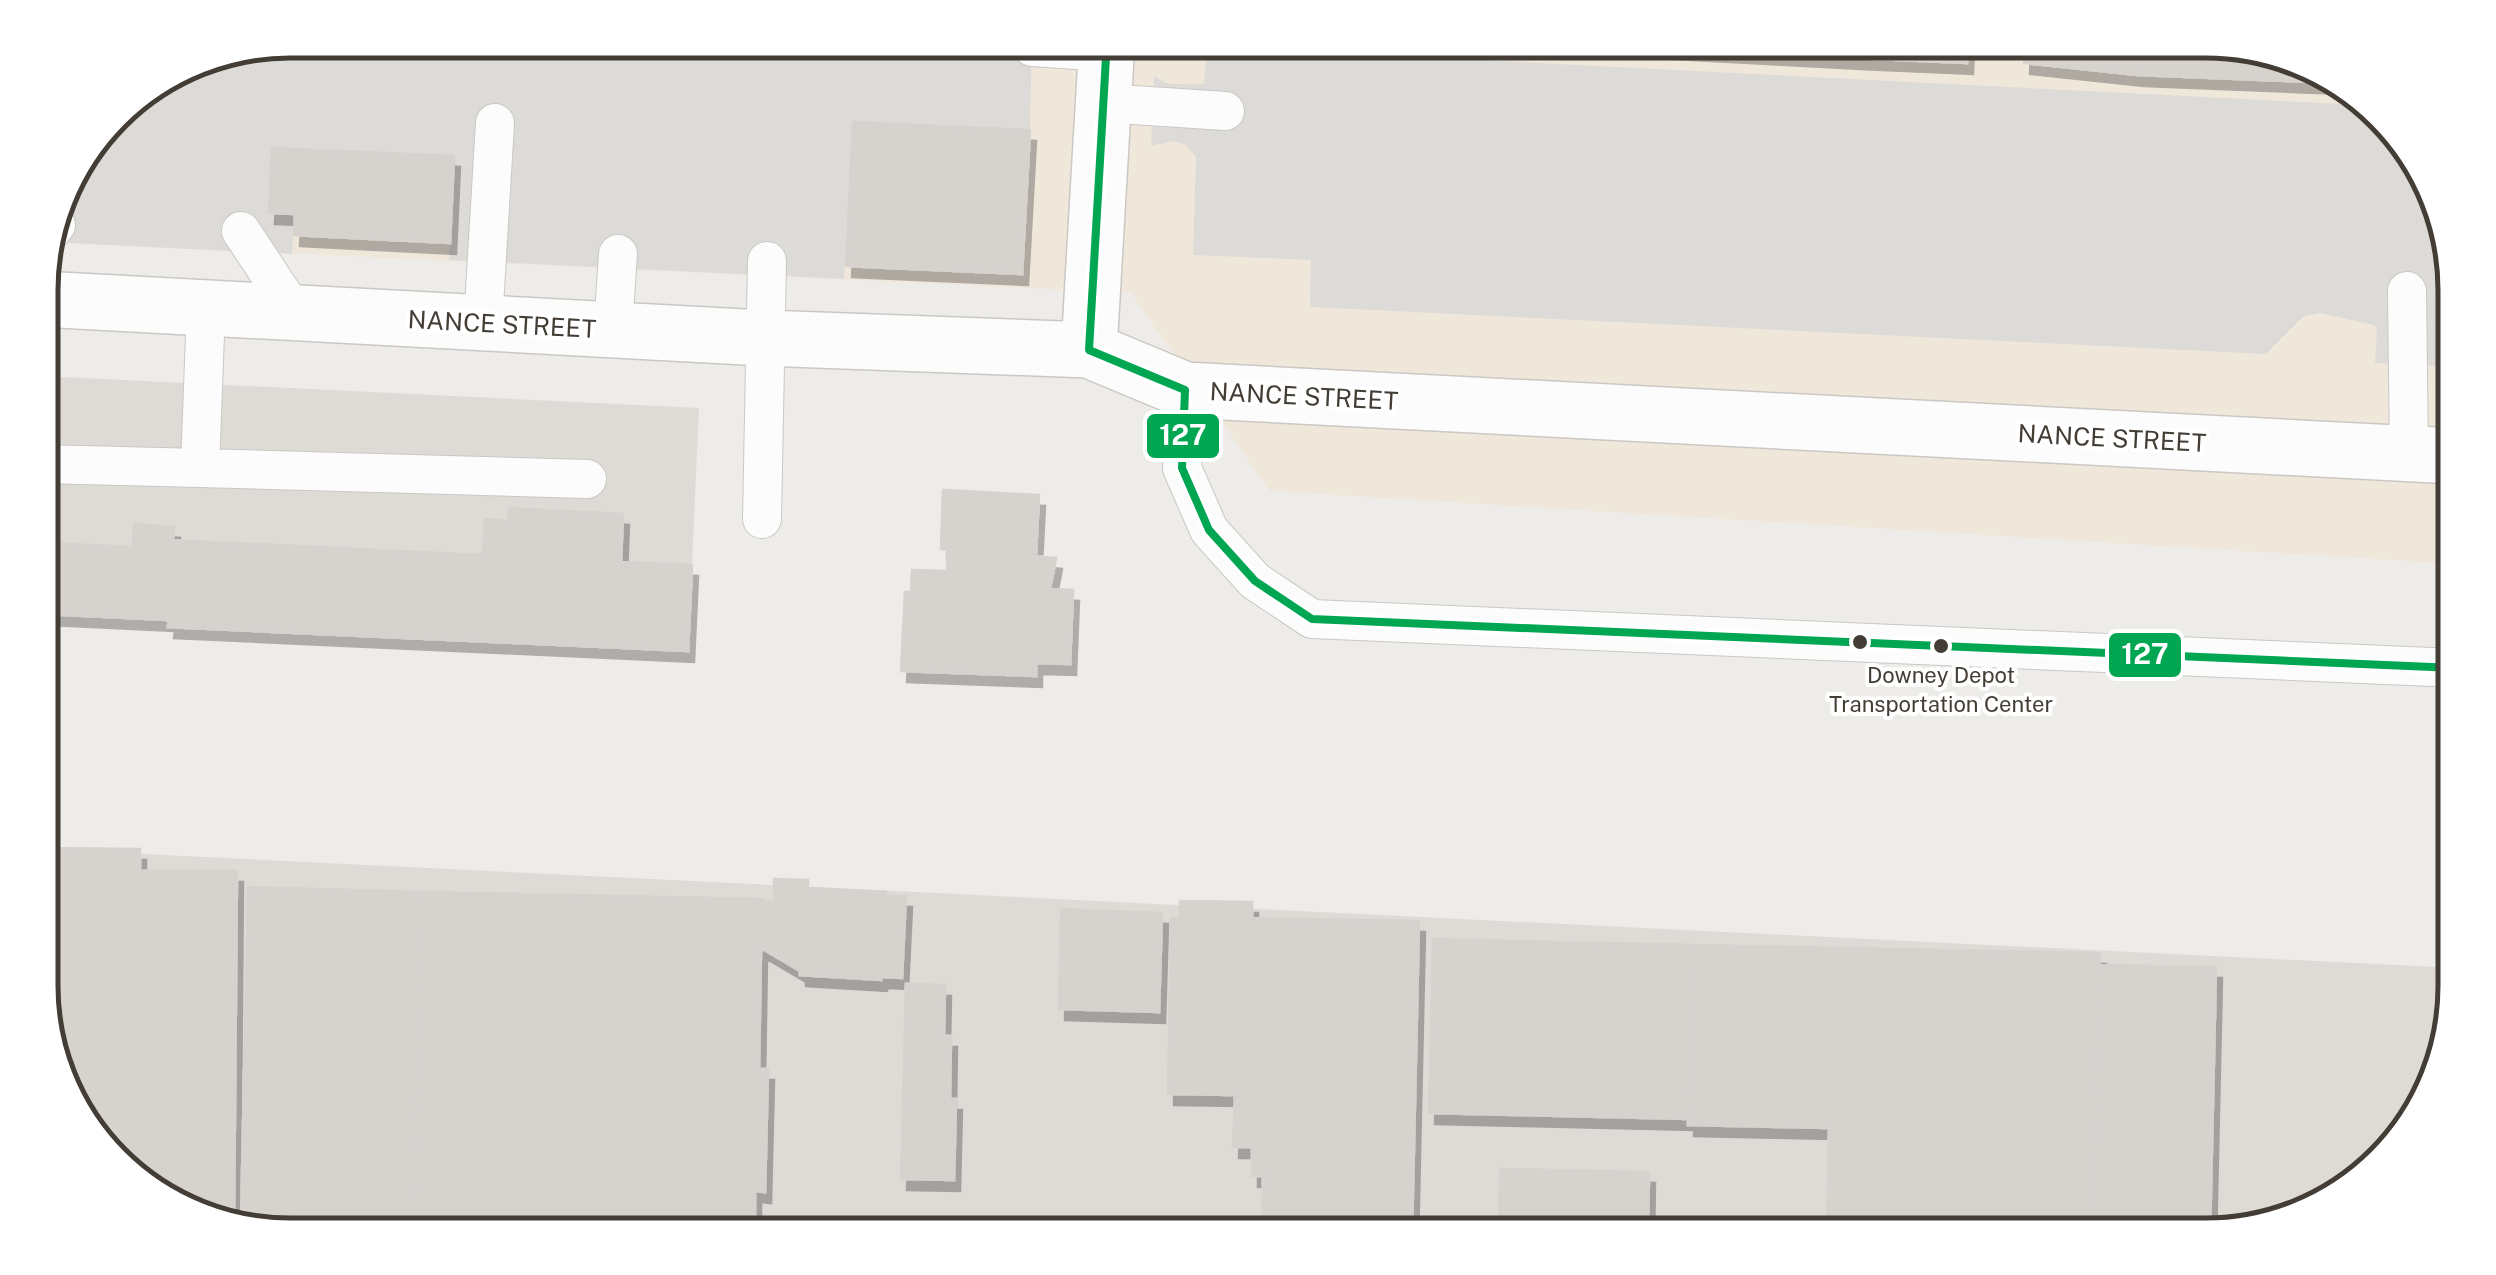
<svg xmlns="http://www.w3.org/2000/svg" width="2496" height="1275" viewBox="0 0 2496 1275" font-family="'Public Sans',sans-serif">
<defs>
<filter id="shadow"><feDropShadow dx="6" dy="11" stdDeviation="0" flood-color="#0004"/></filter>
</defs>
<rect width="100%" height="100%" fill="#eeece8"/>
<path fill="#f0e7db" d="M290,40H2206L2317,66L2414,150L2454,258L2455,564L1270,491L1131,293L49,242L66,179L125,102L195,59Z"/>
<path fill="#dedbd6" d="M41,376L699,408L688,651L168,627V620L41,613Z
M42,849L2456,968V986L2430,1096L2345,1193L2222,1234L290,1235L179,1209L82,1125L42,1019Z"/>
<path fill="#dddbd8" d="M290,40H1032L1030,130L853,122L844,279L449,260L454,156L296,148H272L269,213L295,214L292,254L49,242L66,179L125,102L195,59Z
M1207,46L2361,105L2414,150L2454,258V342L2448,345L2447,367L2375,363L2377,329L2374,325L2320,313L2304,316L2266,354L1310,307L1311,260L1193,255L1196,157L1186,145L1174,141L1151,146L1154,76L1168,84H1204Z"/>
<path fill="#d6d3cf" stroke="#d6d3ce" stroke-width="2.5" filter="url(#shadow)" d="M1520,40H1651L1650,47Z
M1651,40H1855L1854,58L1650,47Z
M1855,40H1968L1967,63L1854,58Z
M2025,40H2140L2139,75L2024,63Z
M2140,40H2206L2317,66L2337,83L2139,75Z
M853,122L1030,130L1022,274L846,266Z
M272,148L454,156L450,243L294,235L295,214L269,213Z
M943,490L1039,495L1036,553H1028V556L1056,558L1050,589L1073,590L1070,664L1036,663V676L901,671L905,592H911L912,570L947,571L948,550L941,549Z
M509,508L623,514L621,562L692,565L688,651L168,627L169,620L45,614L49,543L133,547L134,524L174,527L173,540L483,555L485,519L508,521Z
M42,848L140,849V871H237L234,1222L179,1209L82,1125L42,1019Z
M774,879L808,880V888L886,892V896H906L902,978L881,977V980L800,975V971L761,948L759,1069H768L765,1192L755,1191V1228L762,1229V1235H414L422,892L763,899L762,901L774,902Z
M248,887L422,892L414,1235H290L241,1224Z
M1180,901L1252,902V918L1419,921L1412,1235H1262L1263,1176H1252V1147H1233L1235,1095L1168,1094L1171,918H1180Z
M1061,909L1162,913L1159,1012L1059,1009Z
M1433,939L1694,945L1689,1119L1429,1113Z
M1694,945L2100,953L2092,1235H1885V1230L1827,1229L1829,1128L1688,1125Z
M2100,965L2216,967L2210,1234L2092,1235Z
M906,984L945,985L944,1036H951L950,1099H956L954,1180L901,1179Z
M1500,1169L1649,1172L1648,1233L1499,1230Z"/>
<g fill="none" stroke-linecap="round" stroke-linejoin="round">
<defs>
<path id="lane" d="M1032,47L1107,52
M1103,103L1225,111
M52,230L56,225
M241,231L295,313
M2407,291L2409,454
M483,323L495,123
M613,329L618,254
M1185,390L1182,468L1209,530L1255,581L1312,619L2455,668
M41,464L200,468L206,308
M200,468L587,479
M762,519L767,261"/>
<path id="street" d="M41,299L764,338L1089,350L1185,390L2454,456
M1089,350L1107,40"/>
</defs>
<use href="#lane" stroke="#cbc8c4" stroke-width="40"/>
<use href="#street" stroke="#cbc8c4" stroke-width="58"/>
<use href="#lane" stroke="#fcfcfc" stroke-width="38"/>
<use href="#street" stroke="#fcfcfc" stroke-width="55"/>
<defs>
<path id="bus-1" d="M1107,40L1089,350L1185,390L1182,468L1209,530L1255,581L1312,619L2455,668"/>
</defs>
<use href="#bus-1" stroke="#fff" stroke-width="15"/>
<use href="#bus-1" stroke="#00a651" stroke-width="8"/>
</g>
<g fill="#433d35" stroke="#fff" stroke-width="4">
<circle cx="1860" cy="642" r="9"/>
<circle cx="1941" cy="646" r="9"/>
</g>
<g text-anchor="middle" stroke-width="8" stroke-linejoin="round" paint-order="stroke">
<g font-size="22" fill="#433d35" stroke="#fff">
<text x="1941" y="683">Downey Depot<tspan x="1941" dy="29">Transportation Center</tspan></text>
</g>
<g font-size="25" fill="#433d35" stroke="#fff">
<text transform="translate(502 324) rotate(3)" y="9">NANCE STREET</text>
<text transform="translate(1304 396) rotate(3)" y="9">NANCE STREET</text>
<text transform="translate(2112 438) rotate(3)" y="9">NANCE STREET</text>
</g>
</g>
<path d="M0 0H2496V1275H0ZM290 58H2206A232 232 0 0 1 2438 290V986A232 232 0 0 1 2206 1218H290A232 232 0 0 1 58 986V290A232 232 0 0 1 290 58Z" fill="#fff" fill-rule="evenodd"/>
<path fill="none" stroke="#433d35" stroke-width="5" d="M290 58H2206A232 232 0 0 1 2438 290V986A232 232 0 0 1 2206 1218H290A232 232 0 0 1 58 986V290A232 232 0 0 1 290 58Z"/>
<g stroke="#fff" stroke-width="4">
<rect x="1145" y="412" width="76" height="48" rx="10" fill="#00a651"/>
<rect x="2107" y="631" width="76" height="48" rx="10" fill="#00a651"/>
</g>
<g font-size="28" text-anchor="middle" font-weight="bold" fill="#fff">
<text x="1183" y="445">127</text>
<text x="2145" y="664">127</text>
</g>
</svg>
